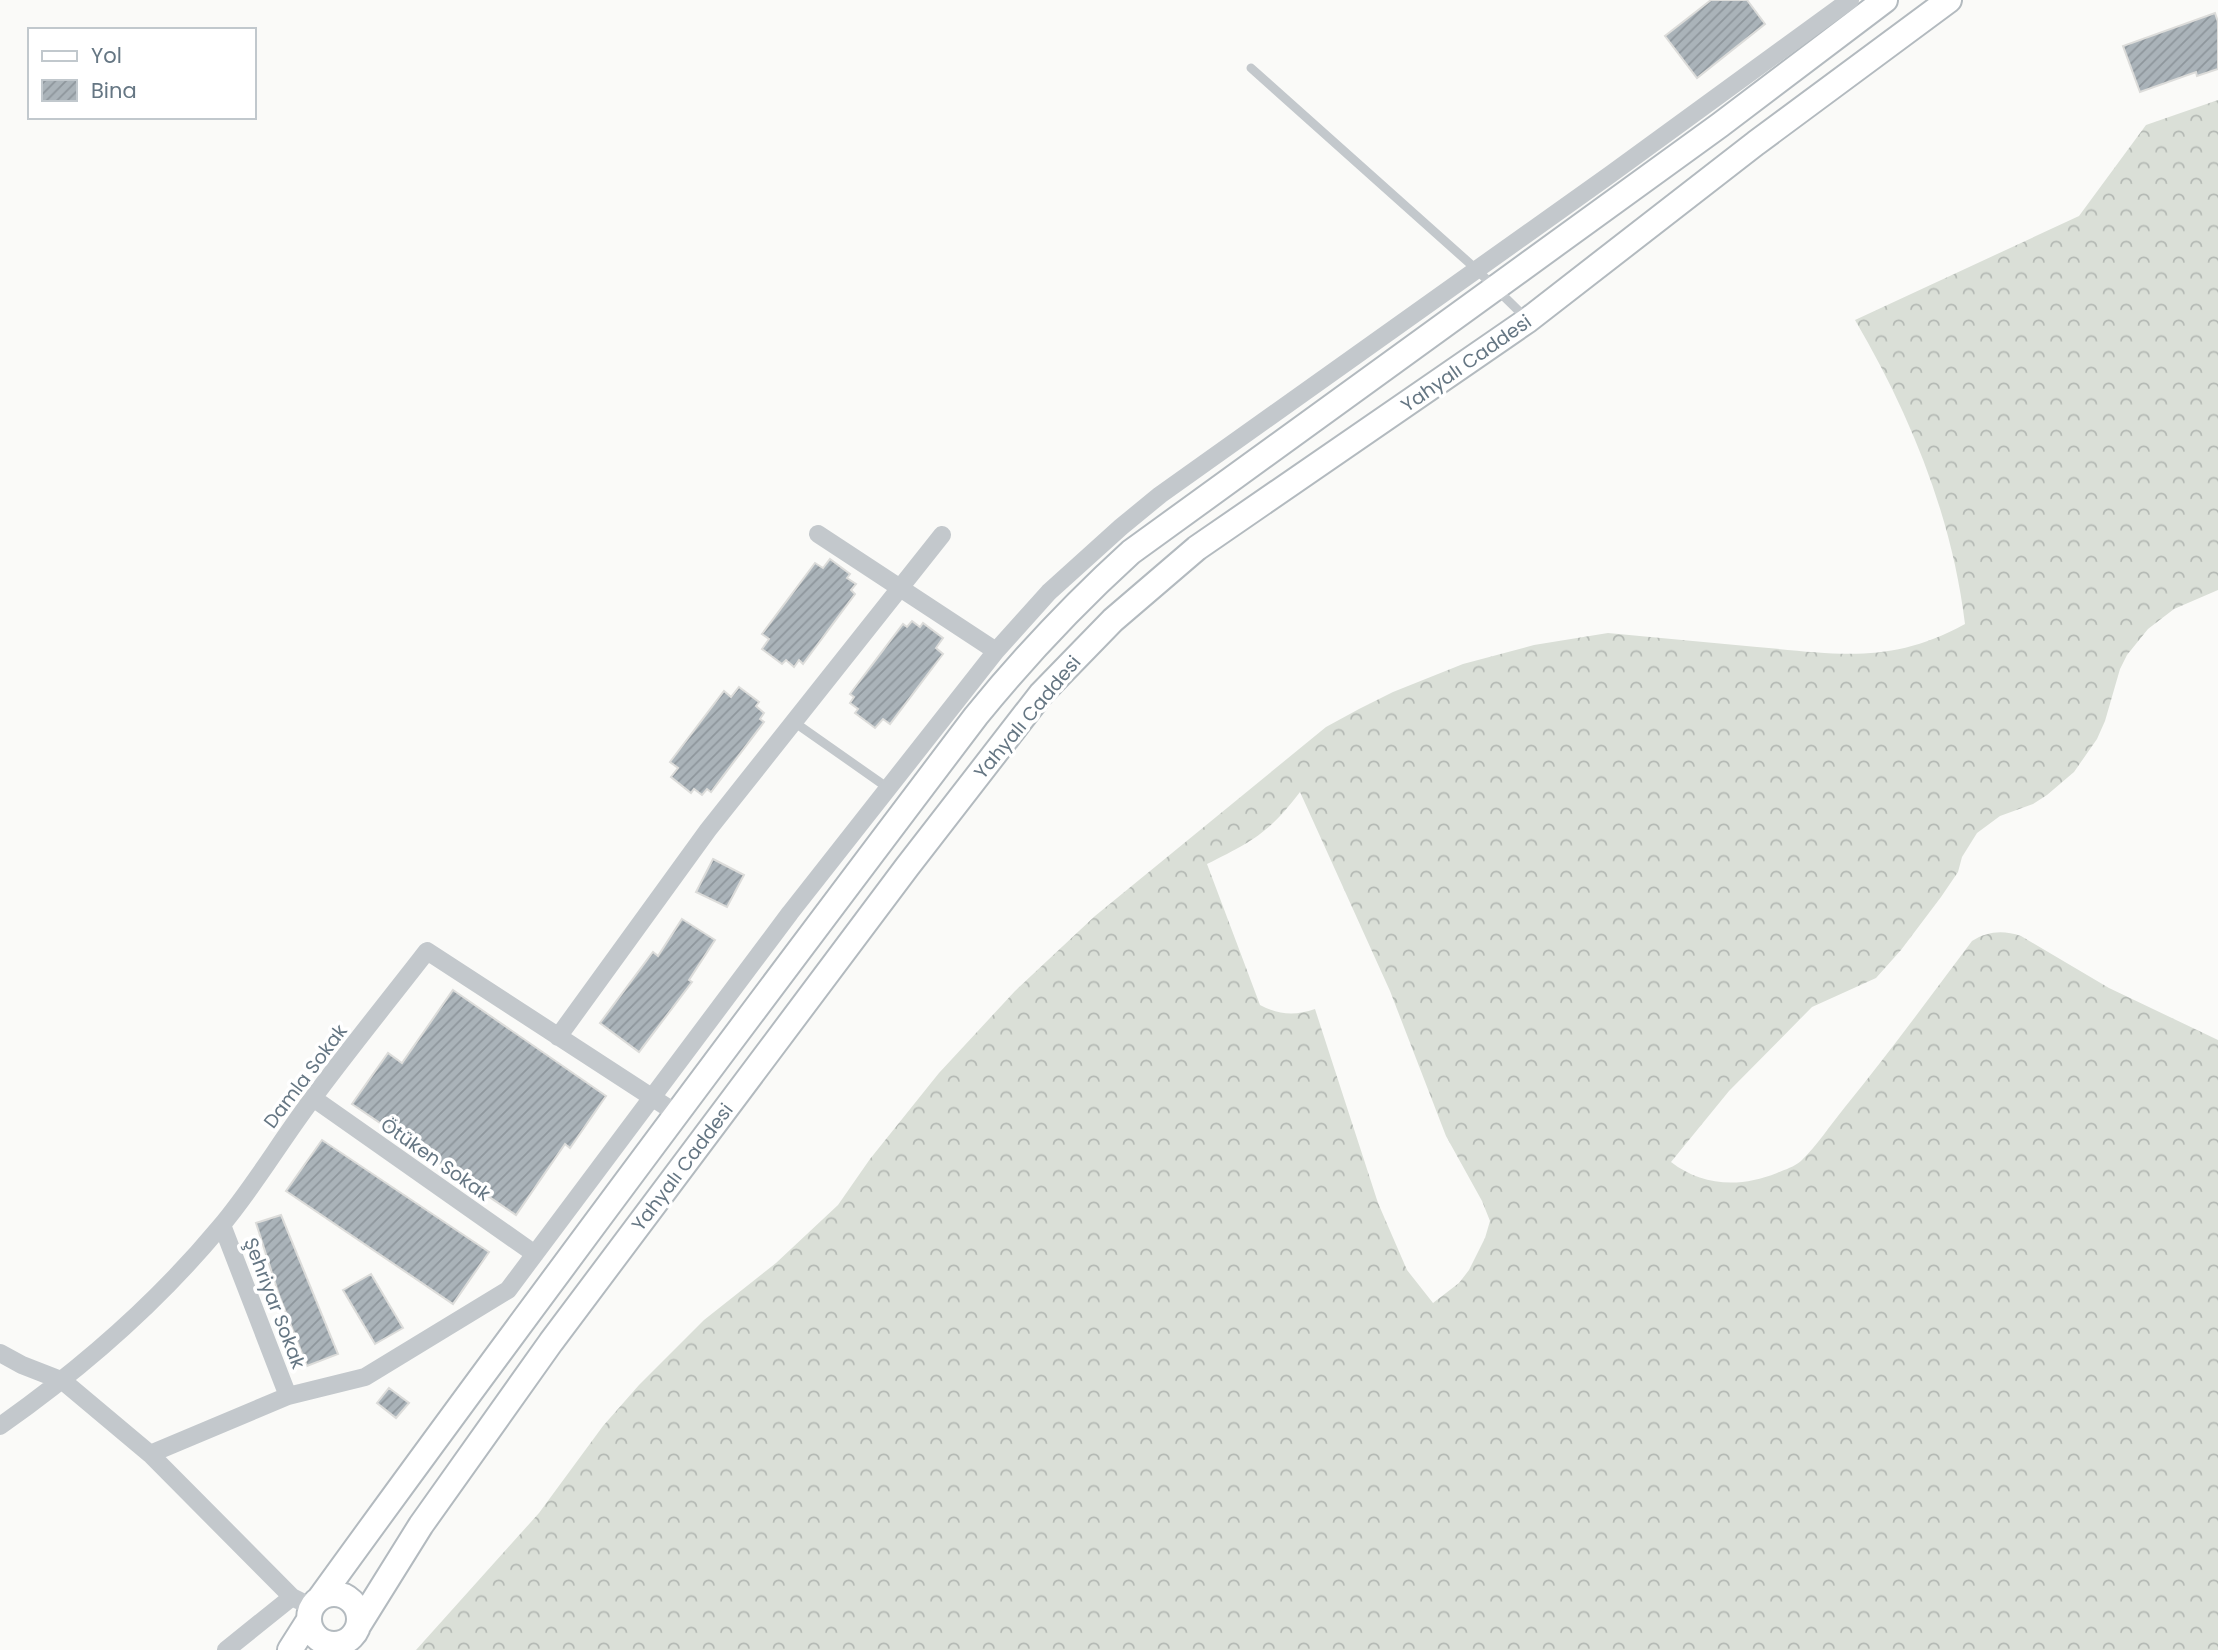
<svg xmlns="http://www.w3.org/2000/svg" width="2218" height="1650" viewBox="0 0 2218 1650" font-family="Poppins,sans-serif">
<defs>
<pattern id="forest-crowns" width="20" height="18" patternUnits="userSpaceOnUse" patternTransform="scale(1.75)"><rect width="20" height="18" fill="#dadfd7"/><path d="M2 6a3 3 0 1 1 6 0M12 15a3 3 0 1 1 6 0" fill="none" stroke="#b4b9b4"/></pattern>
<pattern id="building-hatch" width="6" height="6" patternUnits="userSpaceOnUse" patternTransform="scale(1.75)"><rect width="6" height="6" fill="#aab3b9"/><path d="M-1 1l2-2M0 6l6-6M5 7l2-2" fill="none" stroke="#8e969c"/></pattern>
</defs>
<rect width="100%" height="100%" fill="#fafaf8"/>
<path fill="url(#forest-crowns)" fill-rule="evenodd" d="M2218,100V590L2174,609L2148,629L2127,655L2120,669L2105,721L2097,739L2074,772L2047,795L2033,804L2000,816L1977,833L1962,857L1958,872L1941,897L1901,950L1876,978L1812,1007L1729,1091L1671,1162C1702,1186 1740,1188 1777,1173C1784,1170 1794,1167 1801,1161C1816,1147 1831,1124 1845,1107C1889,1053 1930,997 1972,941C1988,931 2003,930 2021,936L2109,988L2218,1040V1650H416L539,1513L603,1426L639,1385L704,1320L776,1263L838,1205L870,1159L939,1073L1015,991L1095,916L1326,727L1359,709L1393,692L1463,664L1534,645L1608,633C1657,638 1707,642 1757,647C1838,654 1890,665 1965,624C1952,516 1910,414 1855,320L2079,216L2146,125ZM1300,792L1390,991L1446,1136L1482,1201L1490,1221L1485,1238L1469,1270L1459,1283L1433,1303L1407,1270L1378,1203L1315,1009C1295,1016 1279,1015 1260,1005L1207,864C1251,842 1269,833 1300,792Z"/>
<path fill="url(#building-hatch)" stroke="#dcdcda" stroke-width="2" d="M1711,0H1747L1765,24L1697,78L1665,36Z
M2215,13L2218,22V69L2197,76L2196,72L2140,92L2123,46Z
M830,559L850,574L847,578L856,584L851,590L855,594L803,664L799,660L794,667L786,660L782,664L762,649L769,639L762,634L815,563L823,568Z
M912,621L920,627L923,623L943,638L936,648L943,654L890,724L883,719L875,728L855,713L858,709L850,703L854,697L850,694L903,624L907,627Z
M739,687L759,702L756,706L764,713L760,719L764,722L711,792L707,789L702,795L694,789L691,793L671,777L678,768L670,762L724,691L731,697Z
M713,859L744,875L727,907L696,892Z
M682,919L715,940L689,980L692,982L639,1052L600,1023L653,952L658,956Z
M453,990L606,1096L570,1148L565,1144L516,1215L352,1104L388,1053L402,1063Z
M322,1140L489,1252L453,1304L286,1191Z
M281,1215L338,1354L307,1366L279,1295L256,1223Z
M371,1274L403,1328L375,1344L343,1290Z
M389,1388L409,1403L396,1418L377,1403Z"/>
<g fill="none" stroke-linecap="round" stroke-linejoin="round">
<defs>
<path id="secondary" d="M309 1619a25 25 0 1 1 50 0a25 25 0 1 1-50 0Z
M320,1598C535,1301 755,1008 976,716C1024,657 1075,603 1131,552L1720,125L1885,0
M358,1626L421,1525L551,1342L907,867L1041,694L1113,620L1197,548L1528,320L1756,143L1949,0
M290,1650L309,1620"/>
</defs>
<use href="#secondary" stroke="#b3babf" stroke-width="28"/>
<path stroke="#c3c8cc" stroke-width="9" d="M1251,68L1476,269L1527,319
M794,722L888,788"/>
<path stroke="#c3c8cc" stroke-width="18" d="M818,534L996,651
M558,1037L708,830L942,535
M313,1098L535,1254
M222,1225L288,1396
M0,1353L22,1365L63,1381L150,1454L292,1597
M0,1426C81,1369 156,1304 220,1227C254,1187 281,1140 313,1098C350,1048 389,1000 427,951L676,1113
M150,1454L288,1396L365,1377L508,1290L790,913L996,651L1049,592L1121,527L1160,495L1611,174L1850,0
M226,1650L292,1597L312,1607"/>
<use href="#secondary" stroke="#fff" stroke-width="24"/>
</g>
<g text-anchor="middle" stroke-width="7" stroke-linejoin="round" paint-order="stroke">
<g font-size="19" fill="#657683" stroke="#fff">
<text transform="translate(1466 363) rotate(-35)" y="7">Yahyalı Caddesi</text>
<text transform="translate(1027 717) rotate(-50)" y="7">Yahyalı Caddesi</text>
<text transform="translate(305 1076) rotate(-53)" y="7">Damla Sokak</text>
<text transform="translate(436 1159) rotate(35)" y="7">Ötüken Sokak</text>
<text transform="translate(682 1167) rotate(-53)" y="7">Yahyalı Caddesi</text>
<text transform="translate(275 1303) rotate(69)" y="7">Şehriyar Sokak</text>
</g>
</g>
<rect x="28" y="28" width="228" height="91" fill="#ffffff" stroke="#c1c8cd" stroke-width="2"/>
<rect x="42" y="51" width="35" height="10" fill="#ffffff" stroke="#c1c8cd" stroke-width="2"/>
<text x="91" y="63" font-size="21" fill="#657683">Yol</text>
<rect x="42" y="80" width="35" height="21" fill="url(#building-hatch)" stroke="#c1c8cd" stroke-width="2"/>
<text x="91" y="98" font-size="21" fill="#657683">Bina</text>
</svg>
